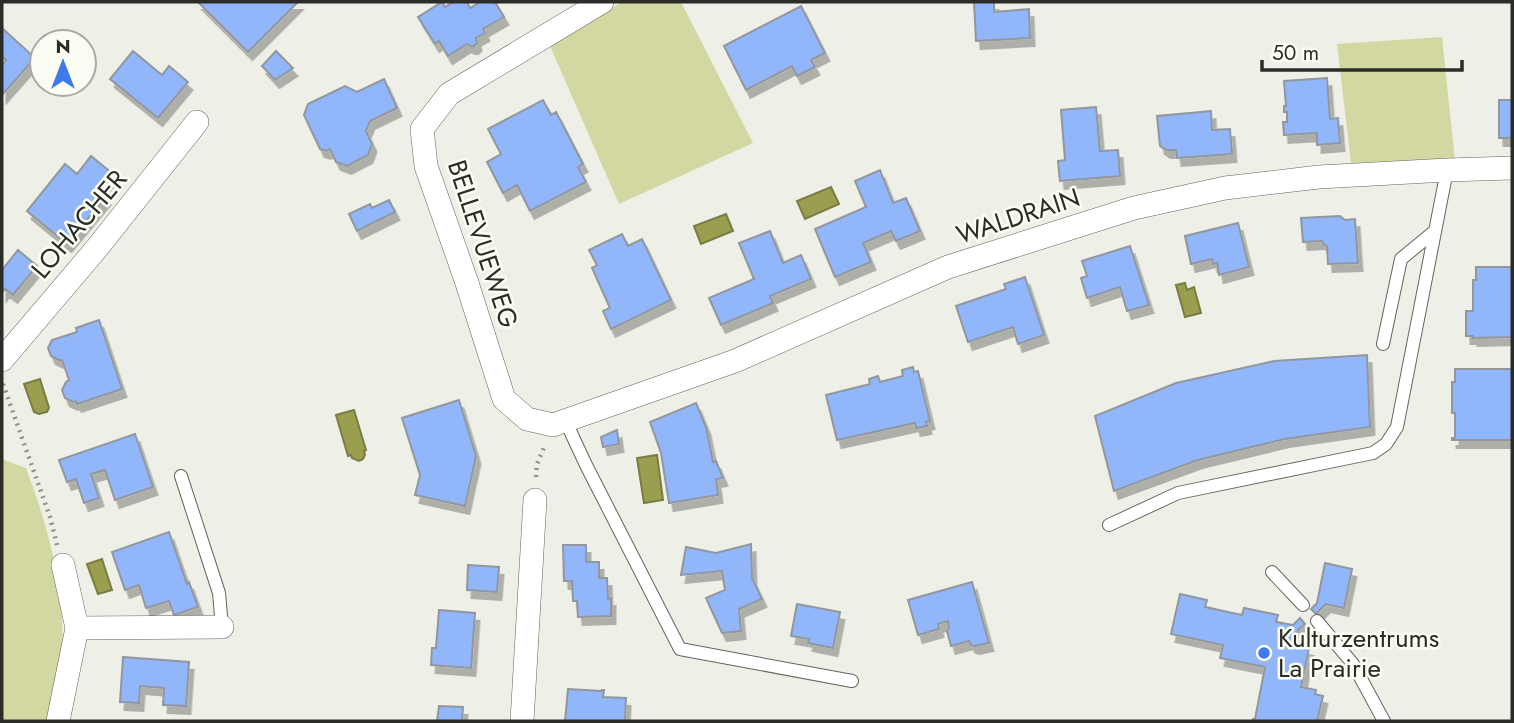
<svg xmlns="http://www.w3.org/2000/svg" width="1514" height="723" viewBox="0 0 1514 723" font-family="Jost,sans-serif">
<defs>
<filter id="shadow"><feDropShadow dx="4.5" dy="8" stdDeviation="0" flood-color="#0004"/></filter>
</defs>
<rect width="100%" height="100%" fill="#eeefe6"/>
<path fill="#d3d8a2" d="M622,2H681L753,143L619,204L550,46Z
M1442,37L1455,161L1351,163L1337,44Z
M2,459L26,468C49,529 66,592 62,658C60,679 53,701 48,721H2Z"/>
<path fill="#9a9f4f" stroke="#797c43" stroke-width="2" d="M831,187L839,204L805,219L797,201Z
M726,214L733,231L701,244L694,226Z
M1185,283L1187,290L1194,287L1201,313L1185,317L1176,285Z
M40,379L49,408L47,412L39,414L34,412L24,384Z
M354,410L366,450L364,451L365,455L363,459L359,461L352,458L351,455L348,456L336,415Z
M657,455L663,500L644,503L637,458Z
M102,559L112,590L98,594L87,564Z"/>
<path fill="#91b6f9" stroke="#92979f" stroke-width="2" filter="url(#shadow)" d="M198,2H298L248,52Z
M442,2L445,7L453,2H467L470,8L480,2H495L504,17L483,29L485,33L476,38L477,43L474,46H470L467,44L448,56L439,41L435,44L418,17Z
M974,2H994V12L1029,9L1030,38L976,41Z
M801,6L825,53L811,60L815,67L797,76L792,66L746,90L724,46Z
M2,28L35,58L2,95V65L6,60L2,57Z
M133,51L162,75L169,66L188,82L158,118L110,79Z
M276,51L293,68L275,80L262,66Z
M1327,78L1330,119L1338,118L1340,143L1317,145V133L1284,135L1283,122H1287V112H1284V106H1286L1284,81Z
M384,79L397,108L370,121L366,131L372,144L368,155L347,166L336,162L330,149L326,151L320,149L304,115L308,104L345,86L357,92Z
M543,100L551,115L556,112L583,164L578,167L586,182L530,211L517,185L503,193L487,162L501,154L488,129Z
M1499,100H1512V138H1499Z
M1096,107L1100,151L1118,150L1120,176L1060,181L1058,161L1065,160L1061,110Z
M1211,111L1212,130L1230,129L1232,154L1177,158L1176,150H1166L1160,146L1157,116Z
M91,156L113,174L99,191L106,197L67,244L27,211L65,164L77,174Z
M880,170L893,203L906,198L920,231L896,241L891,231L863,243L871,262L835,277L815,229L866,207L855,181Z
M389,200L395,212L357,231L349,214L370,204L372,208Z
M1340,216L1345,220L1355,219L1358,263L1328,264L1327,246L1324,245L1322,241L1303,242L1301,218Z
M1238,223L1249,267L1219,275L1217,263L1213,264L1212,259L1191,264L1185,236Z
M770,231L783,263L801,255L811,279L770,296L773,303L721,325L709,298L754,279L739,243Z
M622,234L628,246L642,239L671,300L611,329L603,311L610,308L592,268L597,265L589,250Z
M1130,246L1149,305L1127,311L1120,287L1087,298L1081,278L1087,276L1082,261Z
M18,250L37,266L13,295L5,289L2,293V270Z
M1476,267H1512V337L1473,338V336H1466V311H1473V280H1476Z
M1025,277L1044,335L1018,344L1013,327L968,342L956,306L1006,289L1004,284Z
M99,320L122,389L77,404L76,401L73,402L65,398L62,390L66,382L69,380L62,360H59L51,356L48,348L52,340L77,332L76,328Z
M1367,355L1370,427L1285,439L1198,460L1114,491L1095,416L1176,383L1274,361Z
M913,367L914,372L918,371L930,421L926,422L927,426L916,428L915,423L837,440L826,395L870,384L869,379L878,376L880,382L903,376L902,370Z
M1455,369H1512V440H1452V438H1455V413H1452V382H1455Z
M459,400L476,456L465,506L415,495L420,475L402,418Z
M696,403L706,427L713,462L716,461L723,478L716,479L718,495L669,503L661,453L650,422Z
M617,430L619,444L603,447L601,437Z
M135,434L153,487L115,500L105,470L91,474L99,498L84,503L76,479L67,482L59,460Z
M169,532L187,584L189,582L198,607L174,615L169,601L146,608L139,585L125,590L112,552Z
M751,544L752,578L762,599L739,609L741,631L722,633L706,598L725,590L722,571L681,575L686,547L716,553Z
M563,545H586V562H599V578H607L608,599L611,598V616L578,617L577,601H573L572,581H564Z
M1325,563L1352,569L1344,608L1326,604L1316,614L1311,609L1317,603Z
M468,565L499,567L497,592L467,590Z
M972,582L989,643L975,646L971,645L969,641L951,646L947,631L949,627L948,621L938,624L939,629L918,635L908,600Z
M1180,594L1207,600L1205,607L1242,615L1244,608L1278,615L1276,622L1293,625L1300,618L1305,624L1298,630L1295,645L1309,648L1301,687L1316,690L1315,694L1323,696L1317,721H1253V719H1255L1265,667L1220,658L1223,645L1171,634Z
M797,604L840,612L833,648L808,643L809,639L791,636Z
M439,610L475,613L471,668L431,665L432,648H436Z
M123,657L189,662L186,706L163,705L164,688L140,686L139,703L120,702Z
M568,689L602,691V690H604L603,697L626,698L625,721H565Z
M439,706L463,707L462,721H437Z"/>
<g fill="none" stroke-linecap="round" stroke-linejoin="round">
<defs>
<path id="lane" d="M1383,344L1401,259L1435,231
M565,420L586,465L680,649L852,681
M181,476L219,593L222,627
M1109,525L1178,493L1373,453L1386,444L1397,427L1447,170
M1272,572L1303,605
M1317,621L1353,664L1384,721"/>
<path id="street" d="M602,2L449,94L422,129L426,166L467,283L504,399L527,419L553,425L735,361L948,267L1134,208L1225,188L1319,177L1447,170L1512,168
M2,360L97,248L197,122
M77,628L222,627
M58,721L77,628L63,565
M522,721L535,500"/>
</defs>
<use href="#lane" stroke="#63645c" stroke-width="14"/>
<use href="#street" stroke="#63645c" stroke-width="24"/>
<path stroke="#91928b" stroke-width="4.5" stroke-dasharray="2 5" stroke-linecap="butt" d="M3,384L50,517L57,545
M536,477L537,464L545,445"/>
<use href="#lane" stroke="#fff" stroke-width="12"/>
<use href="#street" stroke="#fff" stroke-width="23"/>
</g>
<circle fill="#407aea" stroke="#fbfdf3" stroke-width="2.5" cx="1264" cy="653" r="7"/>
<g text-anchor="middle" stroke-width="5" stroke-linejoin="round" paint-order="stroke">
<g font-size="26" fill="#2c2c28" stroke="#fbfdf3">
<text transform="translate(1018 216) rotate(-18)" y="9">WALDRAIN</text>
<text transform="translate(79 224) rotate(-50)" y="9">LOHACHER</text>
<text transform="translate(483 244) rotate(72)" y="9">BELLEVUEWEG</text>
</g>
<g font-size="26" fill="#2c2c28" stroke="#fbfdf3" text-anchor="start">
<text x="1278" y="647">Kulturzentrums<tspan x="1278" dy="30">La Prairie</tspan></text>
</g>
</g>
<rect width="1514" height="723" fill="none" stroke="#2c2c28" stroke-width="7"/>
<g transform="translate(63 63)"><circle r="33" fill="#fbfdf3" stroke="#a8a9a2" stroke-width="2"/>
<path d="M0-5L12 26L0 18L-12 26Z" fill="#407aea"/>
<text y="-10" font-size="19" font-weight="bold" text-anchor="middle" fill="#2c2c28">N</text>
</g>
<path d="M1262 60v10h200v-10" fill="none" stroke="#2c2c28" stroke-width="3.5"/>
<text x="1272" y="60" font-size="21" fill="#2c2c28" stroke="#fbfdf3" stroke-width="5" paint-order="stroke">50 m</text>
</svg>
